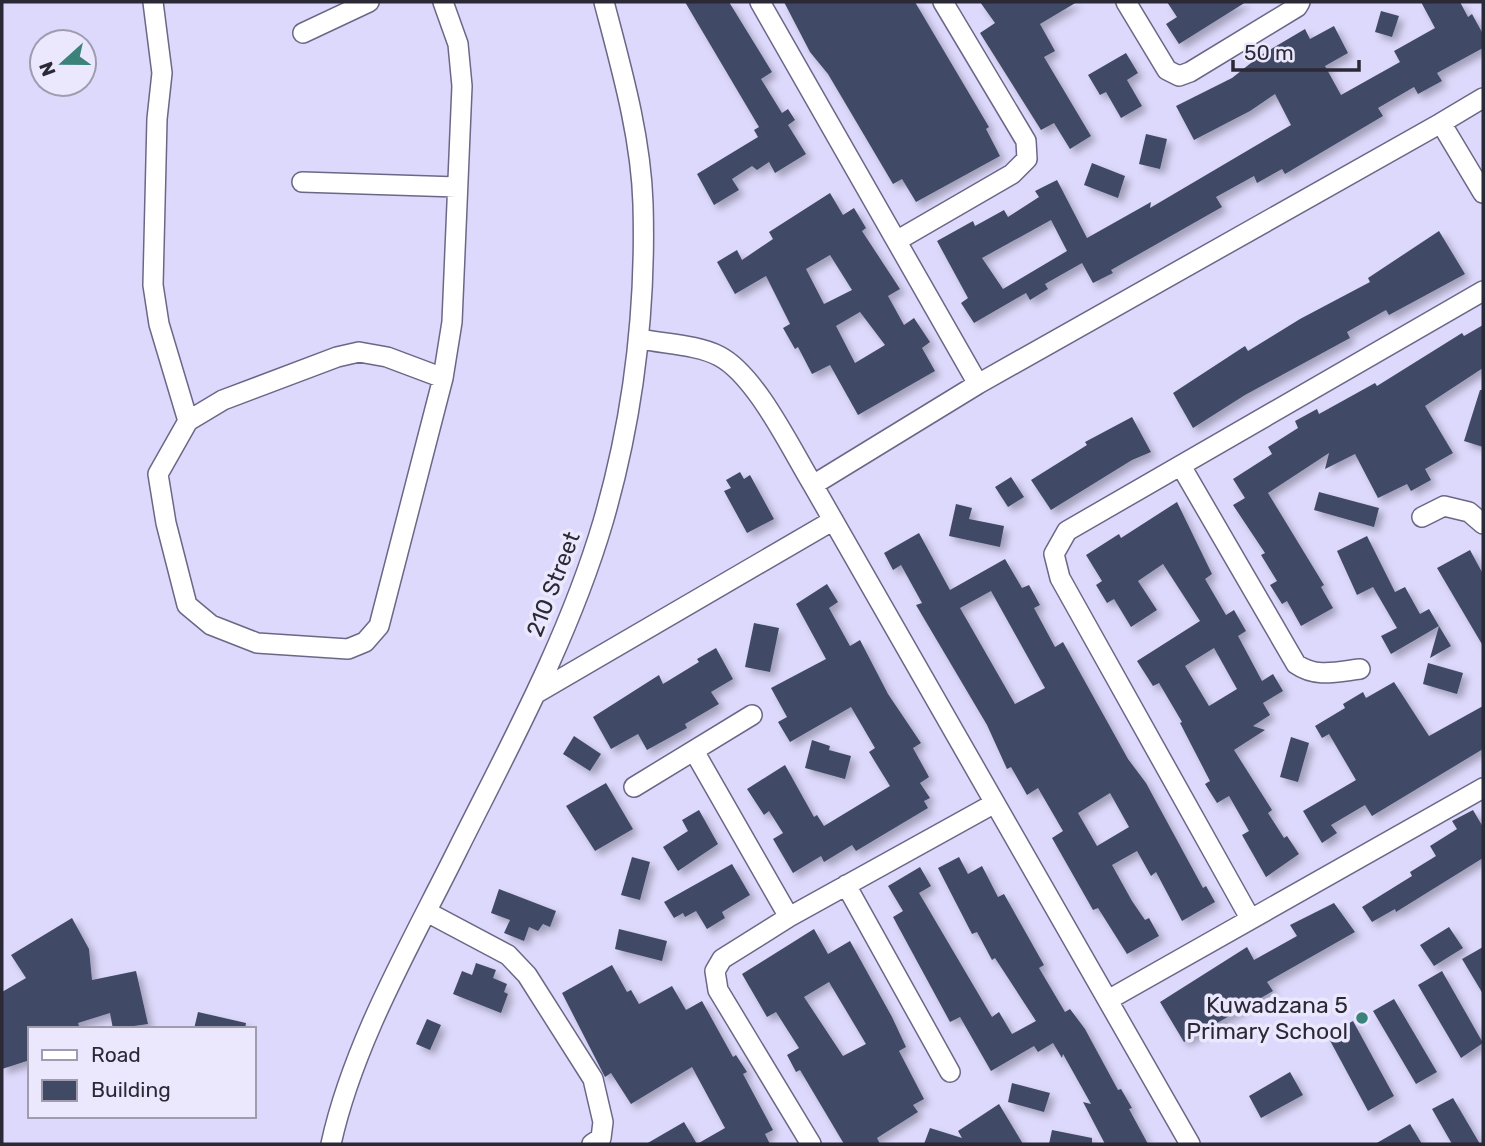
<svg xmlns="http://www.w3.org/2000/svg" width="1485" height="1146" viewBox="0 0 1485 1146" font-family="Rubik,sans-serif">
<defs>
<filter id="shadow"><feDropShadow dx="5" dy="5" stdDeviation="3.5" flood-color="#0004"/></filter>
</defs>
<rect width="100%" height="100%" fill="#ddd9fc"/>
<path fill="#414a65" fill-rule="evenodd" filter="url(#shadow)" d="M685,2H729L772,72L761,79L782,113L788,109L795,120L788,125L806,154L775,173L769,162L757,170L752,166L732,179L739,190L714,205L697,174L758,137L754,130L759,127Z
M784,2H915L989,127L986,129L1000,156L916,202L902,179L893,184L828,74L810,52Z
M980,2H1077L1040,24L1055,51L1044,57L1091,136L1070,149L1054,123L1041,130L980,33L995,23Z
M1167,2H1246L1179,44L1166,24L1177,17Z
M1421,2H1460L1468,17L1472,14L1483,34V48L1437,73L1442,81L1418,94L1414,87L1378,108L1383,116L1285,174L1282,169L1257,183L1254,176L1216,197L1222,207L1111,270L1113,273L1093,283L1082,263L1045,284L1048,289L1030,300L1026,293L974,323L961,303L968,298L937,241L973,221L975,226L1004,210L1008,217L1039,197L1035,191L1057,180L1087,238L1151,202L1150,208L1291,125L1275,94L1250,111L1194,140L1176,106L1232,78L1261,55L1305,29L1310,39L1334,26L1348,53L1325,66L1341,95L1400,62L1394,51L1435,28ZM1051,220L1067,251L1003,289L982,258Z
M1381,11L1399,16L1392,37L1375,32Z
M1126,53L1138,73L1127,80L1142,106L1121,118L1106,92L1100,95L1088,75Z
M1146,134L1167,139L1160,169L1139,164Z
M1092,163L1125,176L1118,198L1084,185Z
M830,193L843,215L854,208L866,228L862,231L900,289L888,296L904,325L914,318L930,342L922,348L935,371L858,415L830,365L812,374L798,347L795,349L783,328L790,324L766,276L735,294L717,262L737,250L742,260L773,239L769,232ZM830,255L852,290L824,304L806,269ZM860,312L885,345L855,363L836,326Z
M1439,231L1465,274L1389,315L1386,310L1347,332L1350,338L1245,395L1193,428L1173,393L1245,346L1248,351L1300,319L1370,282L1368,278Z
M1483,325V368L1425,406L1453,453L1425,469L1431,480L1411,491L1407,484L1378,498L1355,454L1325,469L1329,453L1268,493L1324,585L1321,587L1333,608L1301,626L1287,601L1282,604L1270,585L1277,581L1261,555L1265,553L1233,505L1245,498L1233,479L1272,454L1268,447L1298,428L1295,421L1317,409L1319,414L1375,383L1377,386L1462,333L1464,336Z
M1480,390H1483V447L1464,441Z
M1132,417L1151,452L1132,460L1051,510L1031,480L1087,445L1085,442Z
M740,472L744,479L750,475L774,519L747,533L724,491L731,488L726,480Z
M1011,477L1024,497L1008,507L995,487Z
M1319,492L1379,508L1374,527L1314,510Z
M1177,502L1212,574L1205,579L1226,615L1234,610L1246,631L1238,636L1262,681L1273,674L1283,691L1263,703L1270,715L1253,726L1265,730L1234,750L1272,810L1268,813L1284,838L1287,836L1299,854L1266,877L1242,835L1249,831L1229,796L1217,803L1205,784L1210,781L1180,723L1182,722L1159,683L1153,686L1137,661L1200,621L1163,564L1138,581L1157,610L1131,627L1114,599L1107,603L1096,585L1102,581L1086,555L1119,534L1121,538ZM1214,648L1237,689L1209,706L1185,666Z
M956,504L972,508L969,519L1004,526L1000,547L949,536Z
M919,533L950,590L1005,559L1022,588L1029,585L1040,605L1034,608L1055,647L1063,642L1128,759L1146,783L1203,888L1206,886L1215,902L1182,921L1156,872L1151,876L1137,851L1112,865L1132,901L1145,920L1149,918L1159,936L1127,954L1098,908L1093,910L1052,838L1063,831L1038,788L1027,795L1011,767L1007,769L987,725L916,605L922,603L901,565L893,570L884,553ZM991,591L1045,688L1015,704L960,608ZM1110,793L1129,827L1097,846L1078,813Z
M1367,536L1395,592L1405,587L1420,614L1429,609L1439,626L1391,654L1381,636L1397,628L1373,587L1357,595L1337,551Z
M1470,550L1483,574V646L1437,568Z
M827,584L838,602L829,608L850,646L860,640L888,694L921,743L913,748L929,777L920,783L930,798L924,801L928,808L856,851L852,845L824,862L821,856L793,873L773,839L783,833L769,811L764,815L747,789L785,765L814,817L817,815L824,826L890,786L869,752L875,748L851,707L790,742L778,722L787,717L771,688L826,659L796,604Z
M754,623L779,628L770,672L745,667Z
M1439,626L1451,646L1430,658Z
M716,648L733,679L711,692L719,704L685,724L687,728L647,750L638,734L611,749L593,717L659,675L663,684L699,662L697,659Z
M1428,663L1463,673L1457,694L1423,684Z
M1394,682L1429,736L1483,706V749L1372,816L1365,805L1331,825L1337,833L1322,843L1303,811L1356,780L1329,734L1322,738L1315,726L1345,708L1343,704L1363,692L1366,698Z
M574,736L601,754L590,771L563,754Z
M1291,737L1309,743L1298,782L1280,777Z
M812,740L830,746L829,750L851,756L845,779L805,768Z
M606,783L633,829L595,851L566,806Z
M699,810L718,844L678,871L663,847L688,831L682,820Z
M1473,810L1483,827V858L1396,912L1395,909L1372,922L1362,907L1412,876L1410,872L1436,856L1430,846L1457,829L1452,821Z
M632,857L650,862L640,900L621,895Z
M959,857L968,874L982,866L998,897L1004,894L1044,965L1039,968L1065,1012L1070,1009L1085,1029L1118,1090L1121,1089L1132,1108L1129,1109L1148,1144H1105L1083,1102L1091,1104L1063,1054L1062,1058L1053,1043L1038,1052L1034,1046L991,1071L960,1017L950,1022L893,917L903,911L888,886L920,867L931,886L919,893L992,1017L999,1012L1012,1034L1036,1021L995,958L992,960L977,932L972,934L938,868Z
M732,864L750,895L722,912L725,918L707,929L696,911L685,917L683,913L674,918L664,902Z
M499,889L556,911L550,927L543,924L538,931L529,927L524,941L504,933L510,920L491,913Z
M1334,903L1355,932L1267,982L1273,991L1184,1042L1160,1002L1247,947L1254,960L1297,936L1290,925Z
M72,918L89,949L92,980L136,971L148,1024L113,1029L110,1013L78,1023L80,1029H30V1060L2,1069V992L26,978L11,955Z
M1449,927L1463,948L1434,966L1420,945Z
M619,929L667,941L662,961L615,949Z
M814,929L828,954L850,941L892,1017L906,1047L899,1051L924,1099L913,1105L918,1112L877,1138L880,1144H844L800,1070L796,1072L787,1055L799,1048L776,1012L767,1017L742,974ZM829,982L866,1044L843,1056L804,997Z
M1483,947V994L1462,959Z
M476,963L496,970L493,978L507,984L504,992L508,994L501,1013L453,994L462,971L472,975Z
M612,965L627,992L631,990L639,1004L672,986L686,1010L702,1001L733,1057L736,1055L747,1072L743,1074L773,1130L765,1134L770,1144H697L725,1128L692,1067L631,1104L611,1073L605,1077L562,993Z
M1442,971L1483,1043L1461,1058L1418,985Z
M1394,999L1437,1072L1416,1084L1373,1011Z
M198,1012L246,1023L245,1029H194Z
M427,1019L441,1025L430,1050L416,1044Z
M1353,1021L1394,1096L1368,1111L1327,1035Z
M1290,1072L1303,1095L1261,1118L1249,1096Z
M1012,1083L1050,1093L1044,1112L1008,1102Z
M1453,1098L1480,1144H1452L1432,1109Z
M999,1104L1023,1144H924L930,1128L962,1138L958,1131Z
M684,1122L697,1144H646Z
M1410,1124L1422,1144H1375Z
M1052,1130L1092,1138V1144H1049Z"/>
<g fill="none" stroke-linecap="round" stroke-linejoin="round">
<defs>
<path id="street" d="M153,2L162,73L157,119L153,285L159,324L188,421
M443,2L458,44L462,86L452,322L443,378L379,626L365,642L348,649L257,643L211,625L187,605L166,523L158,474L188,421L223,400L337,357L359,352L387,357L443,378
M760,2L978,384
M1126,2L1167,70L1179,76L1190,72L1297,7L1300,2
M303,33L369,2
M1483,98L1441,123L1483,193
M302,182L457,187
M898,240L1012,174L1027,159L1026,141L943,2
M641,339C665,344 698,345 719,356C756,375 791,449 813,485L1190,1144
M1181,466L1296,664C1316,678 1336,672 1360,669
M813,485L978,384L1441,123
M1422,517L1444,506L1469,512L1483,524
M535,694L832,521
M694,751L789,917
M634,787L752,715
M846,885L950,1072
M427,912L508,955L527,975L593,1079L603,1122L601,1138L592,1144
M1250,918L1060,578L1054,554L1067,531L1483,291
M1108,1000L1483,788
M331,1144C353,1043 412,942 458,849C511,743 569,637 603,522C633,419 646,311 643,204C641,136 621,67 604,2
M811,1144L718,990L715,971L722,959L789,917L995,803"/>
</defs>
<use href="#street" stroke="#6b6786" stroke-width="22"/>
<use href="#street" stroke="#fff" stroke-width="19"/>
</g>
<circle fill="#3b827b" stroke="#ebe8fe" stroke-width="2.5" cx="1362" cy="1018" r="7"/>
<g text-anchor="middle" stroke-width="7" stroke-linejoin="round" paint-order="stroke">
<g font-size="23" fill="#2b2936" stroke="#ebe8fe">
<text transform="translate(553 584) rotate(-69)" y="8">210 Street</text>
</g>
<g font-size="23" fill="#2b2936" stroke="#ebe8fe" text-anchor="end">
<text x="1348" y="1013">Kuwadzana 5<tspan x="1348" dy="26">Primary School</tspan></text>
</g>
</g>
<rect width="1485" height="1146" fill="none" stroke="#2b2936" stroke-width="7"/>
<rect x="28" y="1027" width="228" height="91" fill="#ebe8fe" stroke="#9e9cae" stroke-width="2"/>
<rect x="42" y="1050" width="35" height="10" fill="#ffffff" stroke="#9e9cae" stroke-width="2"/>
<text x="91" y="1062" font-size="21" fill="#2b2936">Road</text>
<rect x="42" y="1080" width="35" height="21" fill="#414a65" stroke="#9e9cae" stroke-width="2"/>
<text x="91" y="1097" font-size="21" fill="#2b2936">Building</text>
<g transform="translate(63 63) rotate(249)"><circle r="33" fill="#ebe8fe" stroke="#9e9cae" stroke-width="2"/>
<path d="M0-5L12 26L0 18L-12 26Z" fill="#3b827b"/>
<text y="-10" font-size="19" font-weight="bold" text-anchor="middle" fill="#2b2936">N</text>
</g>
<path d="M1233 60v10h126v-10" fill="none" stroke="#2b2936" stroke-width="3.5"/>
<text x="1244" y="60" font-size="21" fill="#2b2936" stroke="#ebe8fe" stroke-width="5" paint-order="stroke">50 m</text>
</svg>
